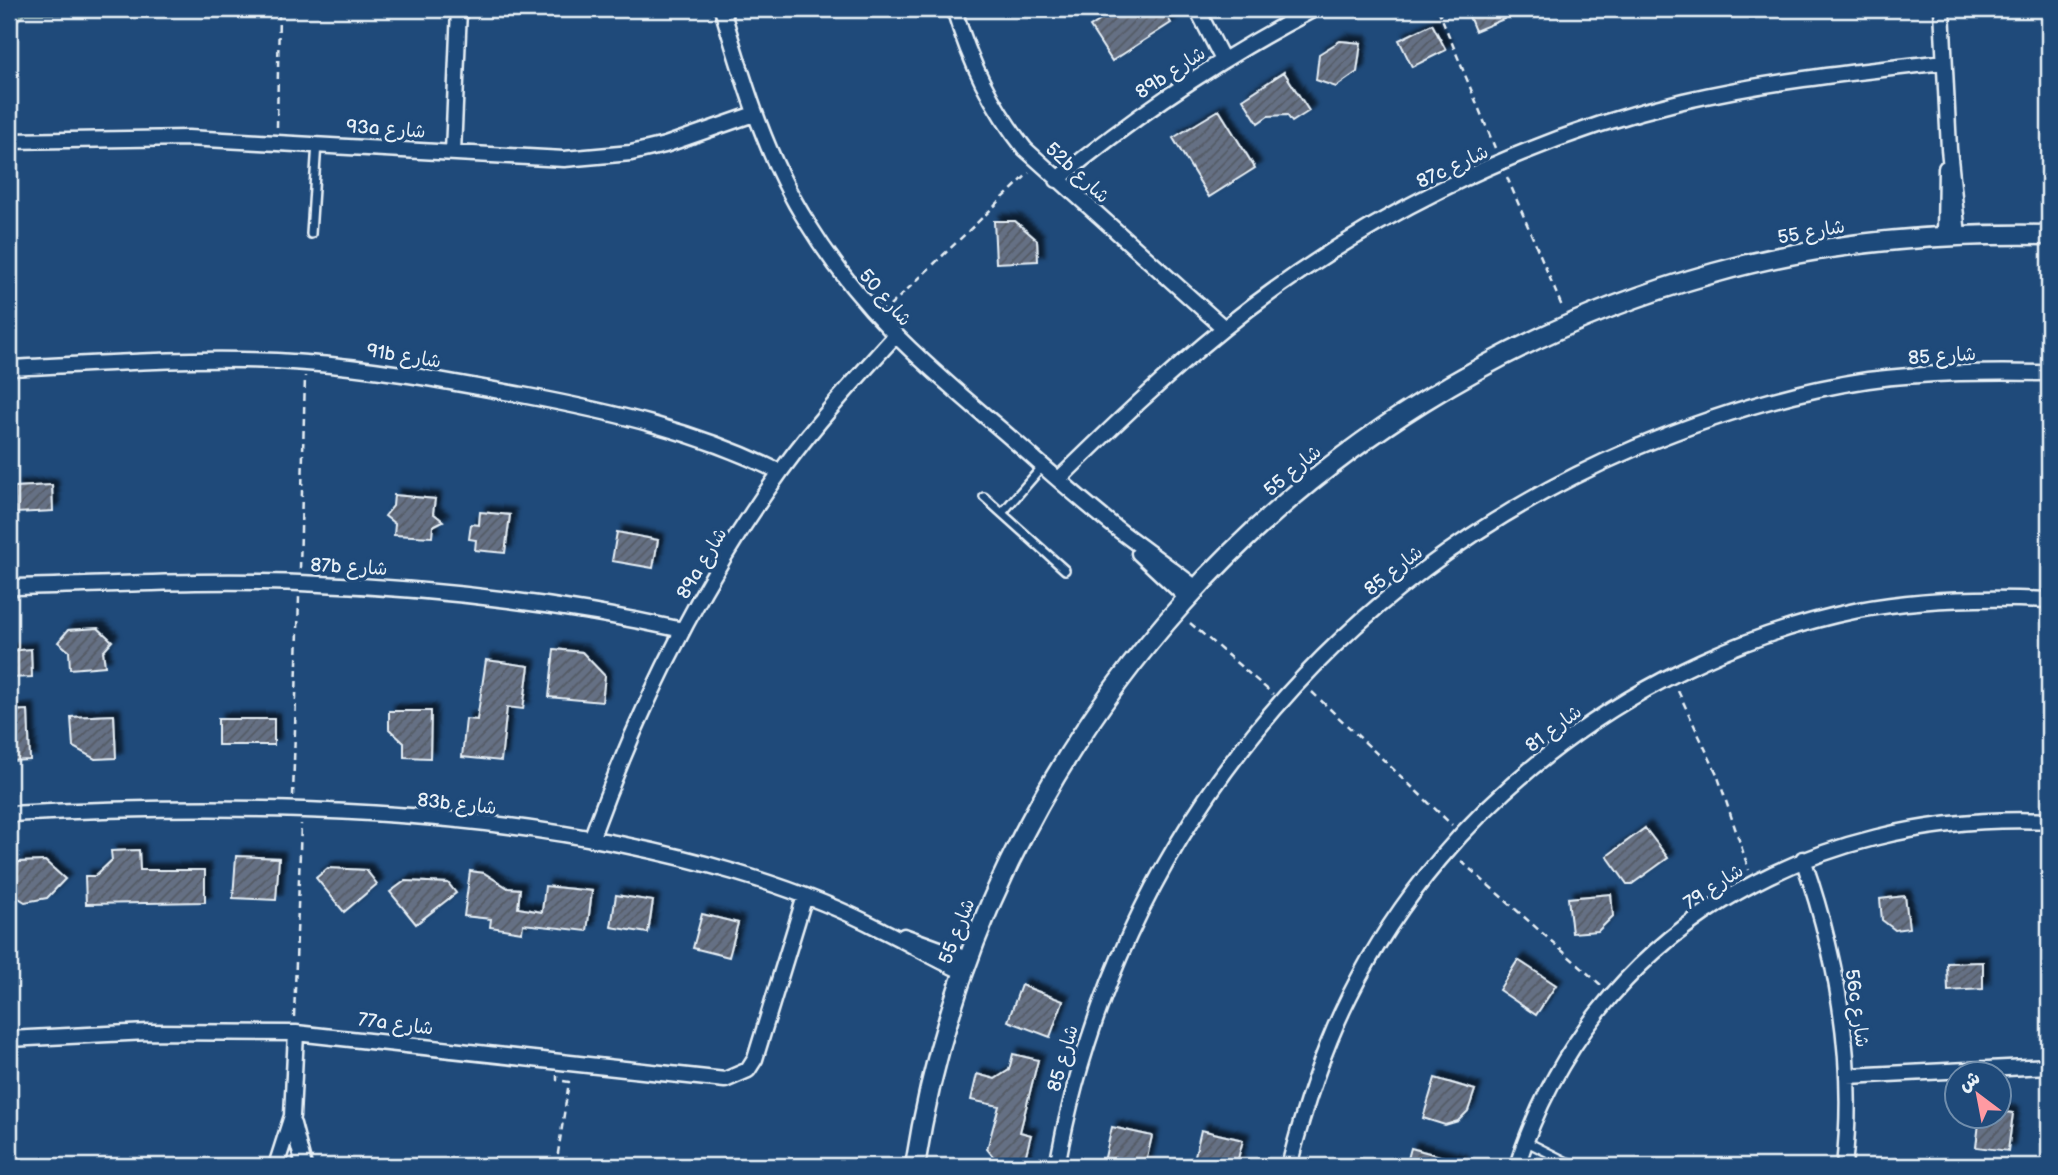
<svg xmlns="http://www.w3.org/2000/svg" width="2058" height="1175" viewBox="0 0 2058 1175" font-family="'Balsamiq Sans','Playpen Sans Arabic',sans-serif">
<defs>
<pattern id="grass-dots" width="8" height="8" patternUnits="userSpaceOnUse" patternTransform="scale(1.75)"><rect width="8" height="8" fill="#58838a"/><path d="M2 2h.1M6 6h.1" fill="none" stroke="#516b70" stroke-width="1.8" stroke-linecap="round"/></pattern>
<pattern id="building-hatch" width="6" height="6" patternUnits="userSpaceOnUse" patternTransform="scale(1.75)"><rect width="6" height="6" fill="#657084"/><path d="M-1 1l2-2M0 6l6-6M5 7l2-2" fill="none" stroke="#545a64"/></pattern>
<filter id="shadow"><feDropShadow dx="6" dy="-6" stdDeviation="2" flood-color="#0009"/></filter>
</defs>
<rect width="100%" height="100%" fill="#1f4a7a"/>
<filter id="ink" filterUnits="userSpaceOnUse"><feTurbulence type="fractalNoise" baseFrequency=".0143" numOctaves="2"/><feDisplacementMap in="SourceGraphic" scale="14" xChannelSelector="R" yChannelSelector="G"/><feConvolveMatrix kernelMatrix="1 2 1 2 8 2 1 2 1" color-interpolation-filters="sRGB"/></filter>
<g filter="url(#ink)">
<path fill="url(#grass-dots)" stroke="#a0bac1" stroke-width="2" d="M20,9H254L140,15L25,14L18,20L9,21V15Z"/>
<path fill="url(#building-hatch)" stroke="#e8f1f8" stroke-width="2" filter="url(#shadow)" d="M1118,9H1162L1171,23L1112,61L1090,27Z
M1466,9H1500L1504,19L1475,31Z
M1432,24L1446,50L1412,67L1399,40Z
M1340,41L1361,43L1357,72L1336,87L1316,80L1319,54Z
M1284,72L1309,111L1292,122L1287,115L1268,116L1258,123L1243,99Z
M1219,110L1255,168L1209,197L1173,138Z
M994,221H1015L1037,240L1038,261L996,263Z
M52,485L53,511L16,513L15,487Z
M394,495L435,499L433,513L443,521L433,526L432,537L394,535L395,524L385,516L393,506Z
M480,512L510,515L505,553L475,550L476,540L469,539L471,524L479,525Z
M617,532L658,540L653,568L612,561Z
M98,628L112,641L103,651L105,666L70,669L69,651L58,642L68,630Z
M31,649L32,677L9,678V651Z
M554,649L582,652L605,676L602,702L549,697Z
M486,660L529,666L523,709L507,707L501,761L462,757L466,719L477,720Z
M28,710L30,760L9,761V711Z
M389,711H431L430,758L404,757V743L389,729Z
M114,715L116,758L95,759L73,747L71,717Z
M218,719H274V745H218Z
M1645,828L1668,858L1632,884H1627L1607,856Z
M139,850L140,870H205V902L86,904L85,876H95L112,860L111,851Z
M236,856L279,858L276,900L233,898Z
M45,861L65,879L47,898L25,902L9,892V879L19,862Z
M328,868L366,870L377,884L344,912L316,878Z
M470,871L484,873L508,888L520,889L518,908L542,912L545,886L592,891L587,931L523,924L522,932L490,927L491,919L464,916Z
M405,881L448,883L456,893L416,924L390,892Z
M1611,894L1613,916L1598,931L1572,933L1568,898Z
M616,895L653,901L648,933L611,927Z
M1905,896L1909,928L1895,930L1882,920L1880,899Z
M702,914L738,923L729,957L693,948Z
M1518,960L1556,985L1536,1015L1499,990Z
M1983,962V989L1948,991L1947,963Z
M1021,985L1063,1001L1050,1037L1008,1021Z
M1013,1054L1038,1060L1020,1132L1031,1135L1023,1166L1000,1165L987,1149L999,1106L971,1100L977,1074L995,1079L1009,1070Z
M1435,1078L1475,1090L1468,1111L1458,1121L1445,1125L1423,1118Z
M1998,1111L2013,1113L2008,1151L1976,1147L1980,1116H1998Z
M1112,1127L1152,1136L1145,1166H1103Z
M1201,1130L1243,1140L1236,1166L1193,1164Z
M1411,1148L1462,1162V1166H1406Z"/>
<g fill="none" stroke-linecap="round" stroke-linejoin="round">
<defs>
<path id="service" d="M311,234L317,143
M984,497L1065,570
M1002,513L1043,466
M1527,1142L1567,1162
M1560,1166L1567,1162L1580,1166"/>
<path id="minor" d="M722,9C744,83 766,158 808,224C859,307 918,359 991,421C1035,458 1078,499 1124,534C1148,552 1172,569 1196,588
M954,9C970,62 991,106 1025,149L1224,328
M1197,9L1223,60
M1942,9L1949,149L1958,235
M9,141L188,138L564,159L631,153L665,145L754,114
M453,152L459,9
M1057,180C1137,114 1222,57 1314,9
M1945,235L1946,168
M9,368C107,364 208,355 306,363C379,368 450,382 522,395C612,412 697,431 780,472
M1059,479C1112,427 1165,376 1223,329C1354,223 1518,140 1683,101C1769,81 1856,72 1944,62
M1139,553L1187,598
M9,587C106,585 203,579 300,583C429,588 557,602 683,630
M9,814C243,802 508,805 734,872C785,887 836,906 882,930C909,943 935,959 962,971
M591,839C638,710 700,583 781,471C815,424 855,380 894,337
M1803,859C1837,957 1856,1062 1844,1166
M904,936L967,959
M9,1039L148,1032L296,1033L725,1080L748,1070L755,1059L805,896
M1848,1076L2049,1066
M293,1124L304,1166
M276,1166L292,1116L296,1033
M1057,1166C1116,841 1331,577 1635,448C1709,417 1788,392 1868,380C1929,372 1989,372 2049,373
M1289,1166C1304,1108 1322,1051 1349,997C1447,799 1644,653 1859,610C1922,598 1985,597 2049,600
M1517,1166C1592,932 1811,810 2049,821"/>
<path id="tertiary" d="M915,1166C981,739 1298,389 1714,273C1822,242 1937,233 2049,235"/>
</defs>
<use href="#service" stroke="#e8f1f8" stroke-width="12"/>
<use href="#minor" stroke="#e8f1f8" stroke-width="19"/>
<use href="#tertiary" stroke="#e8f1f8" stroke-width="23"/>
<path stroke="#e8f1f8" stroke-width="2.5" stroke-dasharray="7 5" stroke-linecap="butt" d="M1438,9L1495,148
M277,127L279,12
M1507,177L1563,309
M890,306L1029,173
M300,569L305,376
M1190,623L1273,694
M1678,691L1717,774L1749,870
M1312,692L1452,825
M293,796L299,597
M1461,861L1602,986
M294,1017L301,824
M556,1166L569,1082L557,1080V1075"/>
<use href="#service" stroke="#1f4a7a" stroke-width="7"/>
<use href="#minor" stroke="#1f4a7a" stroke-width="14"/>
<use href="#tertiary" stroke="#1f4a7a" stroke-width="18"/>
</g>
</g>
<g text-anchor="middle" stroke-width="7" stroke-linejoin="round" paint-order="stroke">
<g font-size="19" fill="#e8f1f8" stroke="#1f4a7a">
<text transform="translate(1170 72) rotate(-33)" y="7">89b شارع</text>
<text transform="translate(386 128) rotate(4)" y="7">93a شارع</text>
<text transform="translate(1452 166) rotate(-25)" y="7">87c شارع</text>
<text transform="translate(1078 172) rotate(43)" y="7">52b شارع</text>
<text transform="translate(1811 231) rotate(-10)" y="7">شارع 55</text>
<text transform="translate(886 297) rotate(49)" y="7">شارع 50</text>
<text transform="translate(404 355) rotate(9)" y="7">91b شارع</text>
<text transform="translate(1942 355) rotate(-4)" y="7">شارع 85</text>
<text transform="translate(1292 470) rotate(-40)" y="7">شارع 55</text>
<text transform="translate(701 563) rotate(-59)" y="7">89a شارع</text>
<text transform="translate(349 566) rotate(3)" y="7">87b شارع</text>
<text transform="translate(1393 570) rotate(-38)" y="7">شارع 85</text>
<text transform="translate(1553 728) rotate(-37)" y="7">شارع 81</text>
<text transform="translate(457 803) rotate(6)" y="7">83b شارع</text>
<text transform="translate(1713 886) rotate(-33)" y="7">شارع 79</text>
<text transform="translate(956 931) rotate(-69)" y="7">شارع 55</text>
<text transform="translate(1858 1008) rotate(82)" y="7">56c شارع</text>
<text transform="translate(396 1023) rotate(7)" y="7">77a شارع</text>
<text transform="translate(1062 1058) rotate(-74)" y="7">شارع 85</text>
</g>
</g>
<rect width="2058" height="1175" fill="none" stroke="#1f4a7a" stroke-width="35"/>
<rect x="18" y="18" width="2023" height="1140" fill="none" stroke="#e8f1f8" stroke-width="2.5" filter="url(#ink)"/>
<g transform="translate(1978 1095) rotate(328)"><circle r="33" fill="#1f4a7a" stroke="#6f8dac" stroke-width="2"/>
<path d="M0-5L12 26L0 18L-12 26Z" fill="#ff9aa2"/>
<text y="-10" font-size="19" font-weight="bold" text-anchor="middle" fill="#e8f1f8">ش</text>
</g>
</svg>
